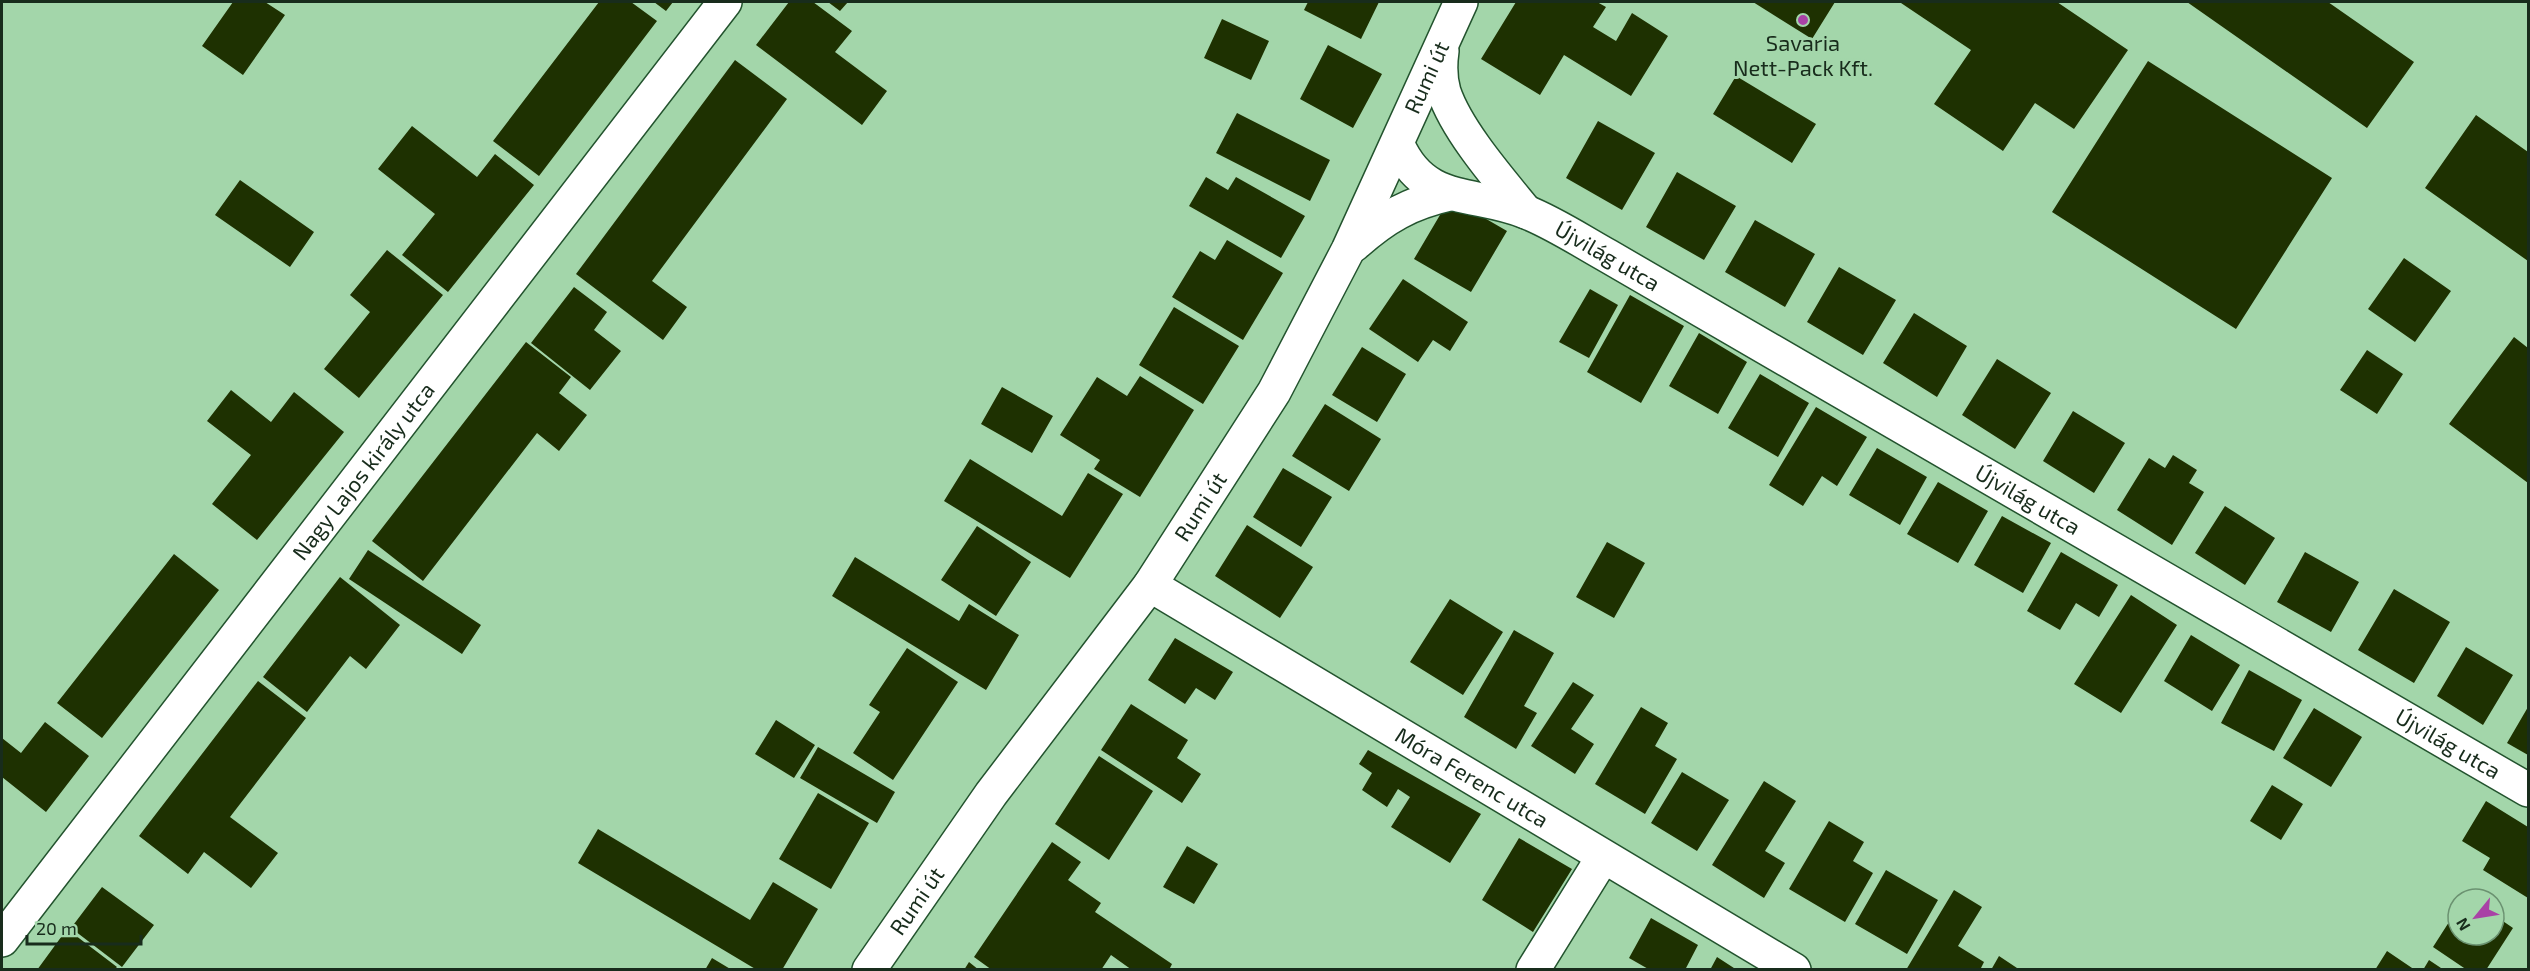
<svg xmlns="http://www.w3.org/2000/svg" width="2530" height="971" viewBox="0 0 2530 971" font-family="'Exo 2',sans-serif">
<rect width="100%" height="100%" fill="#a3d6aa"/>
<path fill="#1e3101" d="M233,2H265L285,15L243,75L202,46Z
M599,2H631L657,21L539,176L493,141Z
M654,2H673L666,11Z
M789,2H813L852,31L835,52L887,91L862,125L756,45Z
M828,2H848L840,11Z
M1308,2H1379L1361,39L1304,10Z
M1516,2H1597L1606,7L1593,27L1616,41L1632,13L1668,36L1631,96L1564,55L1540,95L1481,59Z
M1753,2H1835L1812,39Z
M1902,2H2057L2128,50L2074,129L2035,103L2003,151L1934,104L1971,50L1901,3Z
M2187,2H2328L2414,62L2367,128Z
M1222,19L1269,41L1251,80L1204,58Z
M1328,45L1382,74L1353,128L1300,99Z
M735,60L787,99L652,281L687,307L663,340L576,274Z
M2148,61L2332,178L2236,329L2052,212Z
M1736,76L1816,124L1792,163L1713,114Z
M1237,113L1330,160L1310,201L1216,153Z
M2476,115L2528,152V261L2425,188Z
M1598,121L1655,153L1622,210L1566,178Z
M412,126L477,177L495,154L534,185L448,292L402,255L435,214L378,169Z
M1677,172L1736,206L1704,260L1646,227Z
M1206,177L1228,190L1236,177L1305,216L1281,258L1189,206Z
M240,180L314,232L290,267L215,215Z
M1450,198L1507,231L1471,292L1414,259Z
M1755,220L1815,254L1785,307L1725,272Z
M1227,240L1283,273L1243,340L1172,297L1200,251L1215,260Z
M387,250L443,295L359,398L324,369L370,312L350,295Z
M2404,258L2451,291L2415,342L2368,309Z
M1839,267L1896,300L1863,355L1807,322Z
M1403,279L1468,322L1450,351L1433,340L1418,362L1369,329Z
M574,287L607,312L594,330L621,351L590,390L531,343Z
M1590,289L1618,305L1589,358L1559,342Z
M1630,295L1684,326L1641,403L1587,372Z
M1174,307L1239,346L1203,404L1139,365Z
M1914,313L1967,346L1937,397L1883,363Z
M1699,333L1747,362L1718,414L1669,386Z
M2514,337L2528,348V483L2449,424Z
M526,342L571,377L559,393L587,415L559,451L537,433L423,581L372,541Z
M1362,347L1406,374L1377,422L1332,395Z
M2367,350L2403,374L2377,414L2340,390Z
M1997,359L2051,393L2015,449L1962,415Z
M1760,374L1809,403L1778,457L1728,428Z
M1140,376L1194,410L1140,497L1094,469L1100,460L1060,435L1097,377L1127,396Z
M1002,387L1053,416L1032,453L981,424Z
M231,390L271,422L294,392L344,432L257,540L212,504L251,455L207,421Z
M1325,404L1381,439L1349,491L1292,456Z
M1816,407L1867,437L1837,486L1822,476L1803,506L1769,485Z
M2073,411L2125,443L2094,493L2043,461Z
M1877,448L1927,477L1900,525L1849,495Z
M2173,455L2197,470L2189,483L2204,492L2172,545L2117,510L2149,458L2165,468Z
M970,459L1062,516L1088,473L1123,494L1070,578L944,501Z
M1283,468L1332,497L1301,547L1253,517Z
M1938,482L1988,511L1958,563L1907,534Z
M2225,506L2275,538L2245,585L2195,553Z
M2002,516L2051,543L2023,593L1974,565Z
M1247,525L1313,567L1280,618L1215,576Z
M977,526L1031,562L996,616L941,580Z
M1607,542L1645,563L1614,618L1576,597Z
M368,550L481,625L462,654L349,579Z
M2061,552L2118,585L2099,617L2076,603L2060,630L2027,611Z
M2305,552L2359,582L2331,632L2277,602Z
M174,554L219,590L102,738L57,703Z
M855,557L959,621L969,604L1019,635L986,690L832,596Z
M340,577L400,625L366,669L350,656L307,712L263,677Z
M2394,589L2450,622L2414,683L2358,650Z
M2131,595L2177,625L2121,713L2074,684Z
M1450,599L1503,632L1463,695L1410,662Z
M1514,630L1554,653L1524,706L1537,713L1516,749L1464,717Z
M2191,635L2240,665L2212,711L2164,681Z
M1175,638L1233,672L1215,700L1196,688L1185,704L1148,680Z
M2466,647L2513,675L2483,725L2437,696Z
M907,648L958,682L893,780L853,753L880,712L869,705Z
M2249,670L2302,700L2274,751L2221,723Z
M258,681L306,718L230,817L278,853L251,888L204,852L188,874L139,836Z
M1573,682L1594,695L1571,729L1594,744L1575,774L1531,746Z
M1131,704L1188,740L1177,758L1201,774L1182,803L1101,750Z
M1641,707L1668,723L1655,746L1677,759L1645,814L1595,784Z
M2528,707V755L2507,743Z
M2314,708L2362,737L2331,787L2283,758Z
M776,720L815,745L794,778L755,754Z
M45,722L89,756L46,812L2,777V738L21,753Z
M818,747L895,792L877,823L800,778Z
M1368,750L1481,814L1450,863L1391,827L1410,797L1398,789L1387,807L1362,790L1372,773L1359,764Z
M1099,756L1153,791L1109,860L1055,824Z
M1682,772L1729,800L1697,851L1651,823Z
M1764,781L1796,801L1765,851L1785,863L1764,898L1712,865Z
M2272,785L2303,804L2281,840L2250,821Z
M818,793L869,823L831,889L779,859Z
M2486,801L2528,827V898L2483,870L2490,858L2462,841Z
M1829,821L1864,842L1853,861L1873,873L1845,922L1789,889Z
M598,829L750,920L773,882L818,909L782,970H757L578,863Z
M1519,838L1572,869L1533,932L1482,900Z
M1052,842L1081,862L1068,880L1101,903L1095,912L1172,964L1169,970H1132L1111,955L1101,970H992L974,957Z
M1187,846L1218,864L1194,904L1163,887Z
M1886,870L1938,900L1907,954L1855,924Z
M102,887L154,925L122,967L71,928Z
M1954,890L1982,907L1958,946L1984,962L1980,970H1906Z
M2458,908V935H2494V915L2513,928L2486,970H2467L2433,947Z
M1651,918L1698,945L1685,970H1650L1629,958Z
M67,929L117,967L114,970H37Z
M2387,951L2415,970H2375Z
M1999,956L2020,970H1991Z
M1717,957L1737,970H1710Z
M712,958L732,970H705Z
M2429,960L2444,970H2423Z
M969,962L979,970H964Z"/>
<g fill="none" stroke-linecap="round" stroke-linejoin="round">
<defs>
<g id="minor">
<path d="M1442,51C1440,65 1440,78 1444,92C1457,131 1500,180 1526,212"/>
<path id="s1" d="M1398,145C1425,206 1475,191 1526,212C1554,223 1581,241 1608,256L2528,790"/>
<path d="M1354,245C1385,217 1410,203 1450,194"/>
<path id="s2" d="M1150,585L1794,970"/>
<path id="s3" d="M2,940L725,2"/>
<path id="s4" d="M869,970L991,794L1150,585L1274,392L1348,250L1461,2"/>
<path d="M1533,970L1603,857"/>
</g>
</defs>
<use href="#minor" stroke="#23532e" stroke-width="36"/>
<use href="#minor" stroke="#fff" stroke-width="33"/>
</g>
<circle fill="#a942a6" stroke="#a3d6aa" stroke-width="2" cx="1803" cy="20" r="6"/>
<g text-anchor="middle" stroke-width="6" stroke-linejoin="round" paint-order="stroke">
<g font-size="22" fill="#182c1c" stroke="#a3d6aa">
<text x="1803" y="51">Savaria<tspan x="1803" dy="25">Nett-Pack Kft.</tspan></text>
</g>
<g font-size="22" fill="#182c1c" stroke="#a3d6aa">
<text dy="8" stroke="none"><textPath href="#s4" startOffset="1056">Rumi út</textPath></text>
<text dy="8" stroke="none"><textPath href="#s1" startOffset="244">Újvilág utca</textPath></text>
<text dy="8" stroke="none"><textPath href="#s3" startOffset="592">Nagy Lajos király utca</textPath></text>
<text dy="8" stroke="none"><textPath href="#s1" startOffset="730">Újvilág utca</textPath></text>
<text dy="8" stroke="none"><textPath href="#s4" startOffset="570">Rumi út</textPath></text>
<text dy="8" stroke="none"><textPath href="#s1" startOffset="1216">Újvilág utca</textPath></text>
<text dy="8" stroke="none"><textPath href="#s2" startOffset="375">Móra Ferenc utca</textPath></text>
<text dy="8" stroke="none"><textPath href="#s4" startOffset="84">Rumi út</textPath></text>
</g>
</g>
<rect width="2530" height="971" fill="none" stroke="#182c1c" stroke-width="6"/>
<g transform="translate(2476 917) rotate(240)"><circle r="28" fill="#a3d6aa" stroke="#6b9271" stroke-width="1.5"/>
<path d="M0-4.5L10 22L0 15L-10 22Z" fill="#a942a6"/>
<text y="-9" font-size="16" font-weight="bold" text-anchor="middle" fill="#182c1c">N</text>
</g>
<path d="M27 935v9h114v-9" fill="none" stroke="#182c1c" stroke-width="3"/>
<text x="36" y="935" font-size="18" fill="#182c1c" stroke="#a3d6aa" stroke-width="4.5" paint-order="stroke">20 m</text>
</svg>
